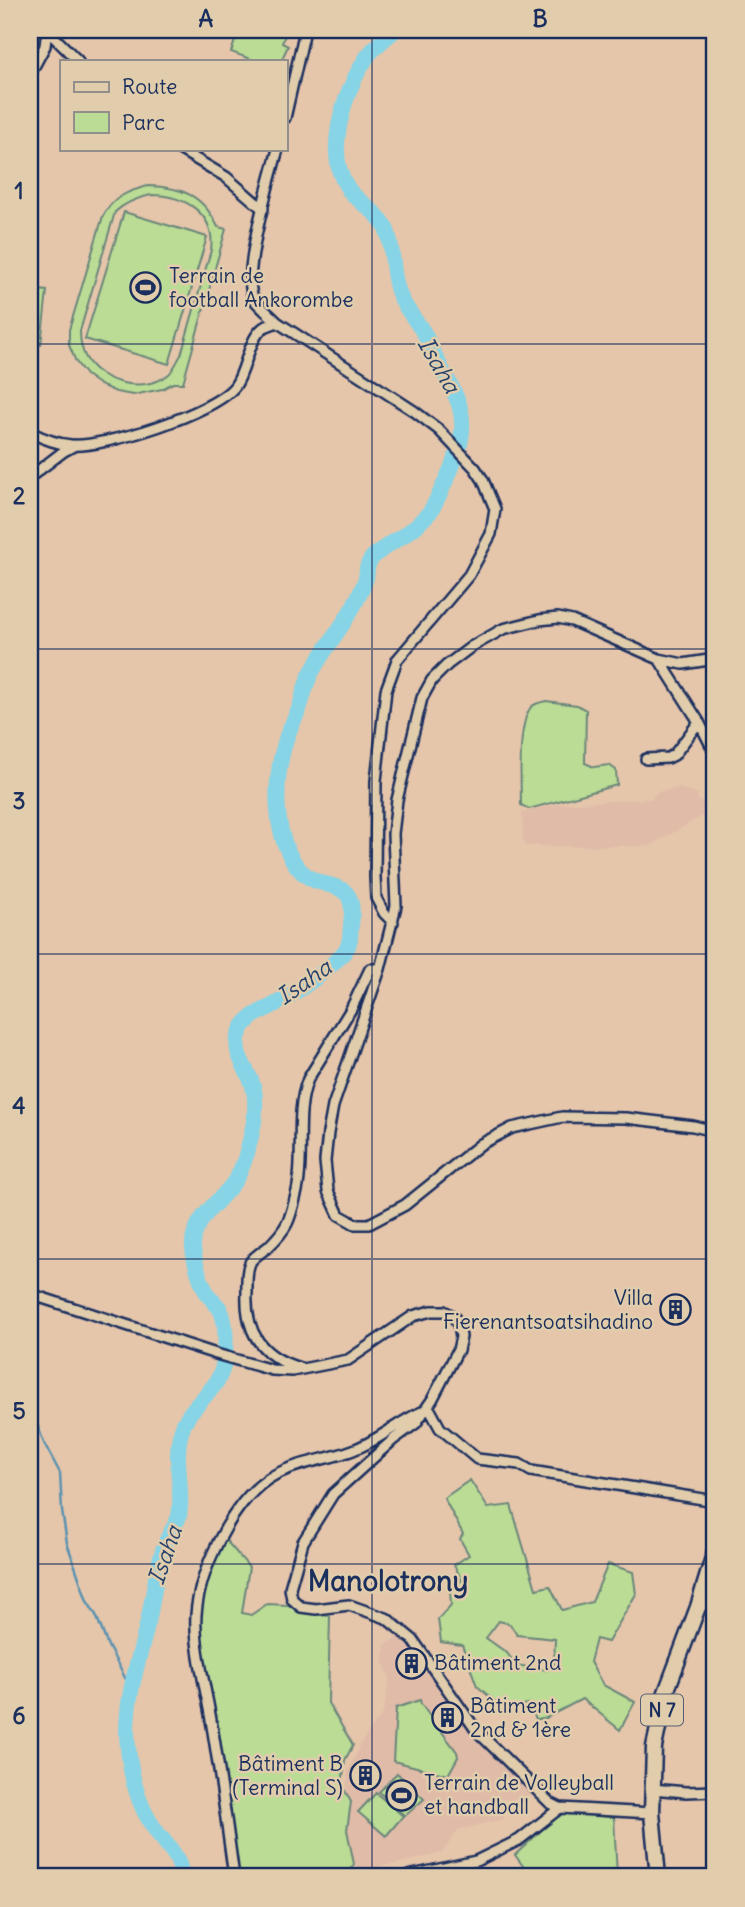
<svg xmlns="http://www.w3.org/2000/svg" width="745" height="1907" viewBox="0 0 745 1907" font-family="Delius,sans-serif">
<rect width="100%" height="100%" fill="#e5c6ab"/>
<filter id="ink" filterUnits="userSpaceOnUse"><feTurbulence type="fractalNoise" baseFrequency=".0143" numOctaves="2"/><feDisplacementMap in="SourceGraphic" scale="14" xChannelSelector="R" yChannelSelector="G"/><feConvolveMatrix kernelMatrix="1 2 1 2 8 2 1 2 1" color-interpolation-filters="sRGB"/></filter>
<g filter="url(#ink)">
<path fill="#e0bba8" d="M678,788L698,794V800L710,804L709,812L650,846H526L523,839L522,813L557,804L651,799L657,792Z
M400,1635L472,1732L531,1792L523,1802L503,1799L504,1819L458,1830L442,1853L400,1863L357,1870L344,1819L348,1771L361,1743L383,1713L390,1678L384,1663L385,1645Z"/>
<path fill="#bbdc95" stroke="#6b867a" stroke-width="2" fill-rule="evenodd" d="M239,30H287L282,43L288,46L281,61H256L231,52Z
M148,186C182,187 203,195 218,227L226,229L183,383H173L162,389L133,395L116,392L100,385L86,375L76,362L69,345V330L103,216C113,197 128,191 148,186ZM151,195C184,195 216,213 211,250L181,355C177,361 174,369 169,374C145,394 101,384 86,358C81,349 80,341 80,331L115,212C126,202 137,198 151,195Z
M124,212L207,237L169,364L85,339Z
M30,289L47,291L41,345L30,344Z
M546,701L577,705L586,710L585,763L594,767L609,765L616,770L617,785L529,809L521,805C521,782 517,725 531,707C535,703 541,702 546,701Z
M470,1480L488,1508L511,1505L536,1589L550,1586L562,1610L592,1602L608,1564L633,1572L636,1594L608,1642L596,1639L590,1662L603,1685L635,1702L620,1730L582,1699L544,1719H536L528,1704L504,1709L477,1686L462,1645L441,1642L438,1619L451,1605L450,1590L462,1580L454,1565L469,1555L460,1539L463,1534L444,1498ZM499,1621L510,1624L517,1635L555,1639L554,1665L547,1670L516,1665L507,1653L486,1638Z
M223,1537L249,1567L242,1613L251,1615L267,1604L288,1605L298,1611L330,1616L328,1703L353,1745L345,1760L342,1785L351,1802L347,1830L354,1864L344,1877H237L199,1629L203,1592Z
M420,1700L421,1704L457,1752L458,1757L448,1775L393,1761L396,1708Z
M397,1773L424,1799L405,1816L379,1792Z
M376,1793L403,1816L386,1836L358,1812Z
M560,1813L614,1817L617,1877H531L515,1855Z"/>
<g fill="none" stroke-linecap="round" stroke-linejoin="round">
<path stroke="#5c92b0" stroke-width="2.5" d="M30,1405L44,1443L60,1473L62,1511L67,1543L87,1601L96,1615L108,1646L130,1687"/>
<path stroke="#87d4e6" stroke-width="16" d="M182,1877C178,1853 170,1850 157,1832C136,1805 128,1766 127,1732C127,1691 140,1657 149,1617C154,1593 156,1568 165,1545C168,1535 176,1526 179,1516C184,1489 173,1460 181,1432C190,1400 219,1395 224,1361C226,1346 227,1323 220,1309C216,1303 210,1299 207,1293C200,1281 192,1255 193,1242C195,1217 221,1201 234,1182C244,1168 251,1138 254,1122C255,1113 256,1099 254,1090C250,1068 229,1054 241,1030C248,1016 261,1012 274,1005C291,996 340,963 348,946C351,939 350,932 351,925C358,873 324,895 301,871C271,839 274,778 286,739C289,729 295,719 299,709C304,696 305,682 313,670C325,648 341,629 353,607C358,598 363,588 366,578C368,567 365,568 372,558C383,546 402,538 415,527C416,526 429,513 430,512C438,499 457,458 460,444C468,410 454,392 439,364C434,355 430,345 425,335C418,323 408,312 402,300C390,277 395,248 386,228C378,211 360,204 349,190C323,154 344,93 365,60C372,48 385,39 395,30"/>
<defs>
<path id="minor" d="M47,30L78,61
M30,74L45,46L47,30
M285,118L305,30
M179,149L226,177L263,209
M277,322C270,315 260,307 254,299C240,276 271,177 278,149
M30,432C42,438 57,444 71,445C104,448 215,413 235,386C246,371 248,340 263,328C266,326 273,324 277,322L414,411L439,430L475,468L483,480L495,509L491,534L469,575L397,660L386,690L376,781L375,877L376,898L384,913L393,922
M30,477L64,451L75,445
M659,659L699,722L715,753
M715,659L683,664L659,659L572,621L558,618L539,620L503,629L471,647L447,665L432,680L422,698L397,800L393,834L396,906L380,969L333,1106L328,1133L325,1161L328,1191L339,1215L355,1224H369L405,1205L481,1144L512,1128L562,1117L626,1118L693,1126L715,1131
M646,759L668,758L674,755L699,722
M30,1294L216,1354L272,1370L292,1371L348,1360L413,1316L431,1311H444L453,1316L459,1324L461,1337L458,1350L432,1400L416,1423L394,1439L333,1494L303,1542L290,1588L292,1599L301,1607L316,1609L349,1605L386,1618L413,1640L476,1730L550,1803L560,1808L652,1813
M300,1368C261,1357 245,1332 247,1293C247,1283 246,1269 251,1261C255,1256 263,1251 268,1247C289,1227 290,1219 297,1191C305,1155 294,1114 308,1079L351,1009L370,969H380
M428,1406L440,1428L477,1459L519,1464L531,1471L715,1501
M698,1607L709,1604L715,1599
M652,1789L686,1792L715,1791
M408,1876L476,1861L519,1840L560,1808
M234,1877C227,1825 220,1772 211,1720C206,1689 194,1645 196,1615C199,1571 231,1504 268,1479C294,1462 325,1461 353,1450C378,1441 398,1422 422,1412"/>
<path id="primary" d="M658,1877L652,1813L654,1747L665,1695L698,1607L715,1551"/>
</defs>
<use href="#minor" stroke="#1b2f5e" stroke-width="14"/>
<use href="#primary" stroke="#1b2f5e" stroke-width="19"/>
<use href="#minor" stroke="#e1cdab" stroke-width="9"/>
<use href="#primary" stroke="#e1cdab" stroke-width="14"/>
</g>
</g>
<path fill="none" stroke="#1b2f5e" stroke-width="2" stroke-opacity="0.55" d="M372,30V1877M30,344H715M30,649H715M30,954H715M30,1259H715M30,1564H715"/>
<defs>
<symbol id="stadium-ring" viewBox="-11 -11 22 22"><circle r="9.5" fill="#e1cdab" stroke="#1b2f5e" stroke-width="1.5"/><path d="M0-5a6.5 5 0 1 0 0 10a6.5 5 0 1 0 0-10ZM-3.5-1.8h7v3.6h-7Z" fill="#1b2f5e"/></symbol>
<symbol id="building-ring" viewBox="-11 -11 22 22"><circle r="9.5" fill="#e1cdab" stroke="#1b2f5e" stroke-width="1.5"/><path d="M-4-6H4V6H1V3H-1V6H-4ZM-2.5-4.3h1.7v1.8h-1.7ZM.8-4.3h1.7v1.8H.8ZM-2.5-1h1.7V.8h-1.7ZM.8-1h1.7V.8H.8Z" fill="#1b2f5e"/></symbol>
</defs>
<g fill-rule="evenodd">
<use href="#stadium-ring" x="128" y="270" width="35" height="35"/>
<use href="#building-ring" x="658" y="1292" width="35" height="35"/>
<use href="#building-ring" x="394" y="1646" width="35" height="35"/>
<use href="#building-ring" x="430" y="1700" width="35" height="35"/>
<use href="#building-ring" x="348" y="1758" width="35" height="35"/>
<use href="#stadium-ring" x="384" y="1778" width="35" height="35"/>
</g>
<g text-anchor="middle" stroke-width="5" stroke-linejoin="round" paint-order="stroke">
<rect fill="#e1cdab" stroke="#565e75" stroke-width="2" x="641" y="1694.5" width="42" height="31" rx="5"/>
<g font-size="19" font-weight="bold" fill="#1b2f5e">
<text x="662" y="1717">N 7</text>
</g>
<g font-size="21" fill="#1b2f5e" stroke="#e1cdab" text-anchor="start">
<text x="169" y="283">Terrain de<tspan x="169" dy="24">football Ankorombe</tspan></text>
<text x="653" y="1305" text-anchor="end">Villa<tspan x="653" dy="24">Fierenantsoatsihadino</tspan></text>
<text x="434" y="1670">Bâtiment 2nd</text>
<text x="470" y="1713">Bâtiment<tspan x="470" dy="24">2nd &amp; 1ère</tspan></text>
<text x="343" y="1771" text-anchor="end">Bâtiment B<tspan x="343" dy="24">(Terminal S)</tspan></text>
<text x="424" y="1790">Terrain de Volleyball<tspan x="424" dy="24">et handball</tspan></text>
</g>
<g font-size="23" font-style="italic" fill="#26406c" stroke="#e1cdab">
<text transform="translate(439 365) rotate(60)" y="8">Isaha</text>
<text transform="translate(304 982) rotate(-35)" y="8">Isaha</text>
<text transform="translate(165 1555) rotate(-71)" y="8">Isaha</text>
</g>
<g font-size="28" font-weight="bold" fill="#1b2f5e" stroke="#e1cdab">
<text x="388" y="1591">Manolotrony</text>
</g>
</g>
<rect width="745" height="1907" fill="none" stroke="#e1cdab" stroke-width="77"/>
<rect x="60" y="60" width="228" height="91" fill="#e1cdab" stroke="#928e8c" stroke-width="2"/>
<rect x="74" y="82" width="35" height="10" fill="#e1cdab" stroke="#928e8c" stroke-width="2"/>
<text x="122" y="94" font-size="21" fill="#1b2f5e">Route</text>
<rect x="74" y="112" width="35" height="21" fill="#bbdc95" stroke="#928e8c" stroke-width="2"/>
<text x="122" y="130" font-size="21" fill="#1b2f5e">Parc</text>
<rect x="38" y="38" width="668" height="1830" fill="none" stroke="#1b2f5e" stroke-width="2.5"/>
<g font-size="23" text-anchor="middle" font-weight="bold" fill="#1b2f5e">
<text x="206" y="27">A</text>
<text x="540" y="27">B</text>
<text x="19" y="199">1</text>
<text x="19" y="504">2</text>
<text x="19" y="809">3</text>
<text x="19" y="1114">4</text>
<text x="19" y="1419">5</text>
<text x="19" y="1724">6</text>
</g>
</svg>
